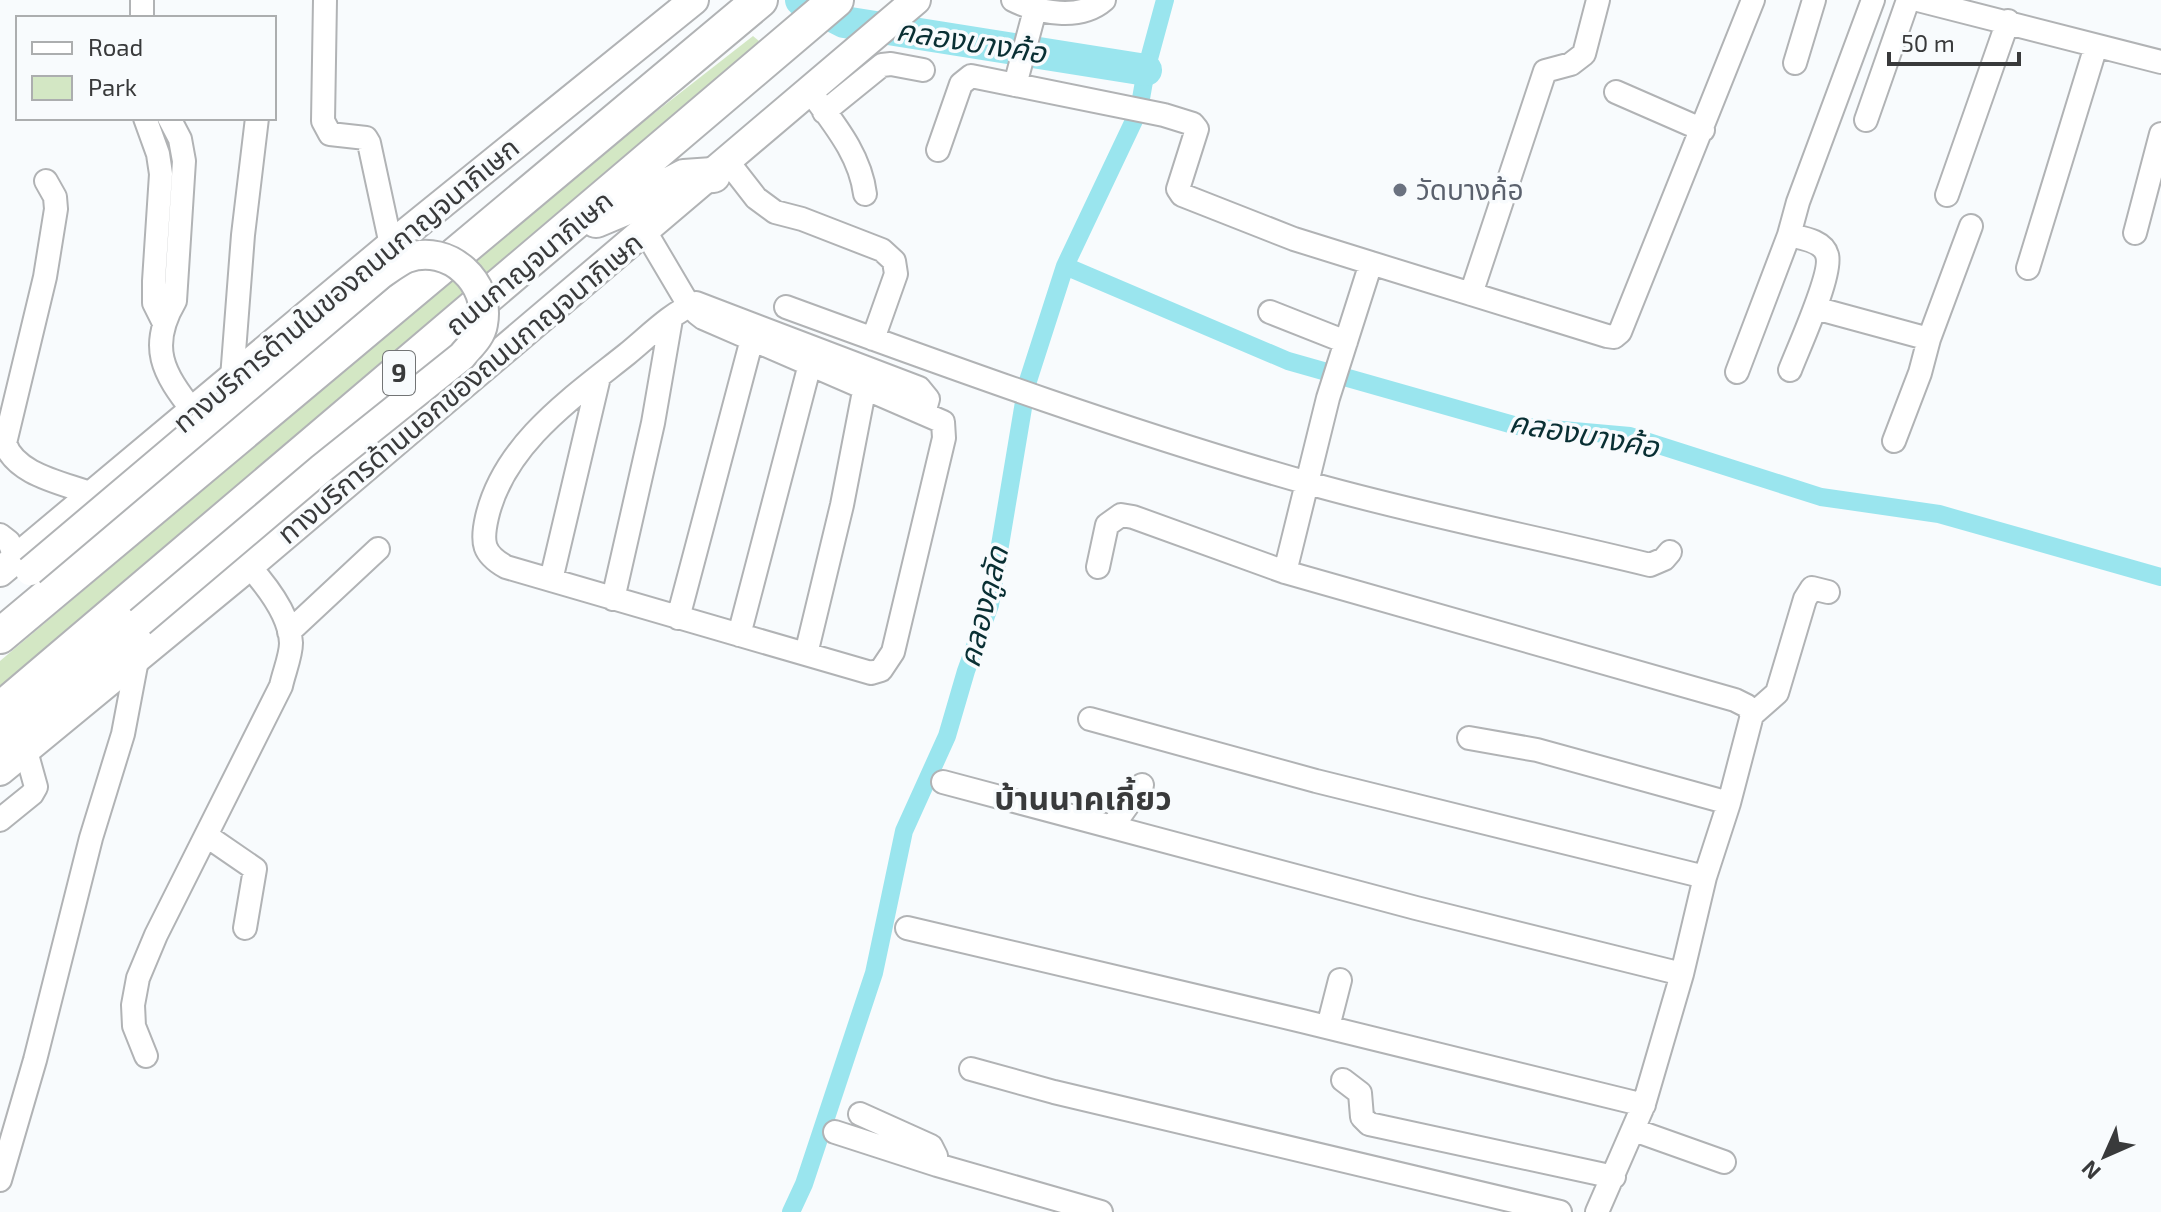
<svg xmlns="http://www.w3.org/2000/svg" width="2161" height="1212" viewBox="0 0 2161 1212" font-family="'Exo 2','Noto Sans Thai',sans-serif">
<rect width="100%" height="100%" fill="#f8fbfd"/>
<path fill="#d3e7c4" d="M753,36L759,41L615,169L0,687V661L570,179Z"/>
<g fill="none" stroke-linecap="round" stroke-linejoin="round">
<path stroke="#9ae5ee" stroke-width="18" d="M1065,266L1288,361L1517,426L1630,436L1821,497L1939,514L2161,577
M791,1212L804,1184L874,973L904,831L947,736L966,671L990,605L1027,384L1065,266L1139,110L1146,70L1165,0"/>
<path stroke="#9ae5ee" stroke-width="32" d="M801,0L844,22L1146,70"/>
<defs>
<path id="minor" d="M325,0L323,121L330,134L366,138L369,143L391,245
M1013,0C1039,13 1080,21 1104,0
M1918,0L2161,62
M142,18V0
M1795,63L1814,0
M1015,85L1035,10
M810,91C833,123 860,154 865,194
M1616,92L1703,130
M824,112L882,65L891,64L923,70
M145,118L158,154L161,174L154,281V303L163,321
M169,118L180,139L184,161L175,301C148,347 163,373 193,411
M1866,120L1908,0
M938,150L961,84L971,76L1164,115L1193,124L1197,129L1178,189L1182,195L1294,239L1371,263
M728,162L756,198L775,212L802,219L882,250L894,261L896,274L873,339
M46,181L55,197L56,209L45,277L5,443C15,475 64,483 92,494
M1947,195L2008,21
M645,231L684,297C690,306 694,312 703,318L943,422L944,438L893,652L881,670L871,673L506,567C483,554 481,543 487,517C504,444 572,398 627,354C648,337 671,313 696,303L919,388L928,399L924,413
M2135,233L2161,134
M2028,268L2096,46
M1471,294L1545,71L1571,64L1584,54L1598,0
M786,307C958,370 1131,433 1308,483C1421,515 1536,537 1650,565L1664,559L1670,552
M1815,308L1929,339L1971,226
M1270,312L1346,342
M1790,370C1798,349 1833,273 1827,255C1823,240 1801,238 1789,235L1798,202L1873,0
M1737,372L1789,235
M232,378L243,235L257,118
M1894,441L1920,373L1929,339
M0,535L9,542L16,559
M1098,567L1107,525L1121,515L1133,517L1285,572L1735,700L1747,706L1752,715
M1285,572L1328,398L1371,263L1607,336L1614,337L1620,332L1753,0
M551,580L599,377
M613,599L653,423L671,319
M678,618L752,339
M289,632L378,549
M739,635L810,364
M806,654L842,505L865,386
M1090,719L1316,781L1705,877
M1469,738L1537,750L1729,803
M943,782L1416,908L1682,974
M0,820L32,794L36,787L26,751
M1112,827L1142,785
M207,836L255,869L245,928
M907,928L1302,1021L1644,1105
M1328,1027L1340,980
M146,1056L134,1026L133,1005L138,978L156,935L281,686C284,672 291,656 291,643C290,615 267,586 249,566
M971,1069L1054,1092L1560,1212
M1343,1080L1360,1093L1362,1117L1369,1124L1614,1177
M860,1114L931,1146L936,1156L937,1165
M1634,1130L1724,1162
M835,1132L937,1165L1101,1212
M0,1180L35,1060L91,838L123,734L137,660
M1597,1212L1644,1104L1682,974L1705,877L1729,803L1752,715L1777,693L1805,599L1812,588L1828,592"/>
<path id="major" d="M0,572L391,245L694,0
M0,739L140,622
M0,771L249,566L916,0"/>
<path id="highway" d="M596,220L627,207L684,177L713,175
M0,636L760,0
M0,710L836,0"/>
</defs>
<use href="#minor" stroke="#b1b3b5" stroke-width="26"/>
<use href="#major" stroke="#b1b3b5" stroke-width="32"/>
<use href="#highway" stroke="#b1b3b5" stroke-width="38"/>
<use href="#minor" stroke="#fff" stroke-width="22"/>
<use href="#major" stroke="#fff" stroke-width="28"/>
<use href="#highway" stroke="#fff" stroke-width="34"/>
<defs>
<path id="major-bridge" d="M30,571L380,275C389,269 398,262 407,258C449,243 491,283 483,324C481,337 470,346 462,356L322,468L140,622"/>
</defs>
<use href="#major-bridge" stroke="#b1b3b5" stroke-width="32" stroke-linecap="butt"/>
<use href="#major-bridge" stroke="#fff" stroke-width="28"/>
</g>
<circle fill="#6b7280" stroke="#f8fbfd" stroke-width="3" cx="1400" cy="190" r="8"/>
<g text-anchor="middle" stroke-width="7" stroke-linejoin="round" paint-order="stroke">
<rect fill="#f8fbfd" stroke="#727475" stroke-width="2" x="383" y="351" width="32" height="44" rx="6"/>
<g font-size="26" font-weight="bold" fill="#393a3b">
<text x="399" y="382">9</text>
</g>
<g font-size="28" fill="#5b616d" stroke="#f8fbfd" text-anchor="start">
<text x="1416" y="200">วัดบางค้อ</text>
</g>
<g font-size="28" fill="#393a3b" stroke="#f8fbfd">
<text transform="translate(529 263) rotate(-40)" y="10">ถนนกาญจนาภิเษก</text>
<text transform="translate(346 285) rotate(-40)" y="10">ทางบริการด้านในของถนนกาญจนาภิเษก</text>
<text transform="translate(460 388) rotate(-40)" y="10">ทางบริการด้านนอกของถนนกาญจนาภิเษก</text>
</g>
<g font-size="30" font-style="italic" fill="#092f33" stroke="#f8fbfd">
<text transform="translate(971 42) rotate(9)" y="10">คลองบางค้อ</text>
<text transform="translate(1584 435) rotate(10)" y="10">คลองบางค้อ</text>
<text transform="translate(984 607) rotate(-76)" y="10">คลองคูลัด</text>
</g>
<g font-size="32" font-weight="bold" fill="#393a3b" stroke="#f8fbfd">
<text x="1083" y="810">บ้านนาคเกี้ยว</text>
</g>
</g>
<rect x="16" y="16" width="260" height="104" fill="#f8fbfd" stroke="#acaeaf" stroke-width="2"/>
<rect x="32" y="42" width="40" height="12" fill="#ffffff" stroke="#acaeaf" stroke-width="2"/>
<text x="88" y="56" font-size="24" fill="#393a3b">Road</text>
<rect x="32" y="76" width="40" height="24" fill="#d3e7c4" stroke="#acaeaf" stroke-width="2"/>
<text x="88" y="96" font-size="24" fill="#393a3b">Park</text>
<g transform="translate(2105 1156) rotate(225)" stroke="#f8fbfd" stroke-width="6" paint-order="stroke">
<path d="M0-6L14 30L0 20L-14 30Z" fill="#393a3b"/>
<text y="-12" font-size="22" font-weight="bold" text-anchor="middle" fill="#393a3b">N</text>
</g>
<path d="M1889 52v12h130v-12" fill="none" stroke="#393a3b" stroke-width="4"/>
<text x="1901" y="52" font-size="24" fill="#393a3b" stroke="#f8fbfd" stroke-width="6" paint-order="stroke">50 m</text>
</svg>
